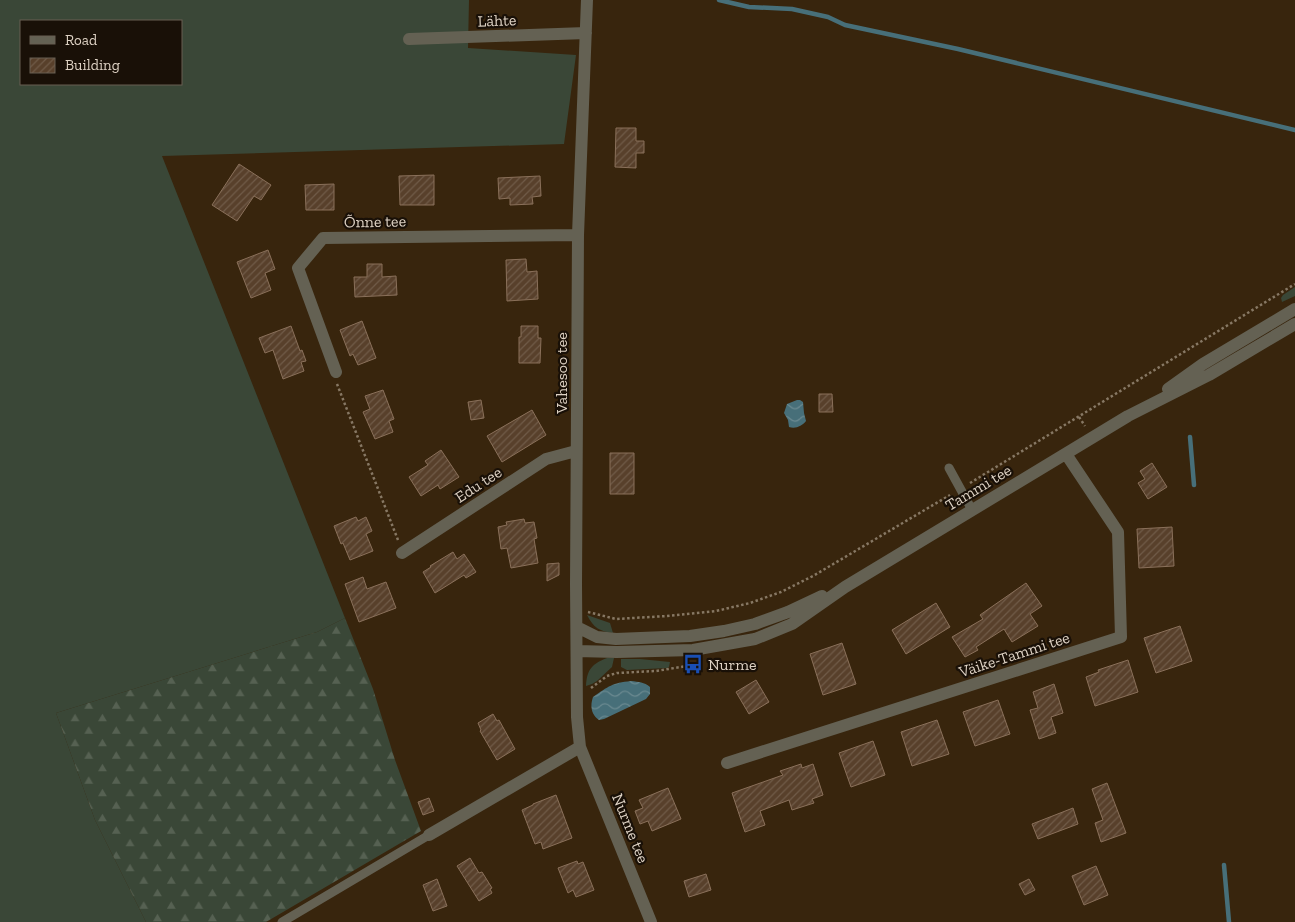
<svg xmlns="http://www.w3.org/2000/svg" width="1295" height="922" viewBox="0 0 1295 922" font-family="'Zilla Slab',serif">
<defs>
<pattern id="forest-firs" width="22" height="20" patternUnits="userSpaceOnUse" patternTransform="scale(1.25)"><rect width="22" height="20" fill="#3a4737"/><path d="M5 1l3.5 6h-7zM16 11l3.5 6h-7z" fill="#566152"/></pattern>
<pattern id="water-waves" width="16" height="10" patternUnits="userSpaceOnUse" patternTransform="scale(1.25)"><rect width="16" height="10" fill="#476f79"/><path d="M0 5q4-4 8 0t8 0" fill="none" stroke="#6a8990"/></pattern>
<pattern id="building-hatch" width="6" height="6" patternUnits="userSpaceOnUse" patternTransform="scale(1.25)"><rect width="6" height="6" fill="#58402b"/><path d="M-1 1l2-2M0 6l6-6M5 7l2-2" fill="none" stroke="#705b48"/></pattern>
</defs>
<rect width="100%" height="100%" fill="#38250d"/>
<path fill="#3a4737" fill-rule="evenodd" d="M0,0H469L468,48L576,55L564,144L162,156L345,618L317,632L56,713L95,820L146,922H0ZM21,21H181V84H21Z
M1295,287V296L1282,302L1281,298L1283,295Z
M587,615L610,623L613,633C599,631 594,628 587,615Z
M607,658H614L612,667L597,681L592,684L586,686C587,669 592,664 607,658Z
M621,659H640L670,662L669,667L667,668L627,670L621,667Z"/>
<path fill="url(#forest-firs)" d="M345,618L373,689L395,760L421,831L266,922H146L95,820L56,713L317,632Z"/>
<path fill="url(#water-waves)" d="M797,400H800L803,402L804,413L806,421C802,426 796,429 789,427L788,420L784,413L787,404Z
M631,681C639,682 644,682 650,687V694L646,699L604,719L599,720C591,714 590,706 593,697C609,686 612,683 631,681Z"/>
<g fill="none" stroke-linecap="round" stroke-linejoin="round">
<path stroke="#476f79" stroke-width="4.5" d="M719,0L749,7L792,9L828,17L845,25L958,49L1295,130
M1190,437L1194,485
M1224,865L1229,922"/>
</g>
<path fill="url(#building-hatch)" stroke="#8a705a" d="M616,128H636V141H644V153H636V168L615,167Z
M239,164L271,185L261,200L254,196L237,221L212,205Z
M434,175V205H400L399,176Z
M540,176L541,196L532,197L533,204L510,205V198L499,199L498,178Z
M334,184V210H306L305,185Z
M268,250L275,269L265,273L271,290L251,298L237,262Z
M526,259L527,272L537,271L538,299L507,301L506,260Z
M367,264H382V277L396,276L397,295L355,297L354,277H367Z
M362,321L376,358L358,365L353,354L350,356L340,330Z
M291,326L300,351L302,350L306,361L301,362L304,371L283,379L273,350L265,353L259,338Z
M521,326H538V338H541L540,363H519V337H521Z
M383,390L394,419L389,421L393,432L375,439L363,412L370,409L365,396Z
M819,394H832L833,412H819Z
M481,400L484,418L471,420L468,402Z
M532,410L546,435L502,462L487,436Z
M441,450L459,477L440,489L438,485L421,496L409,477L428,465L425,461Z
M610,453H634V494H610Z
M1152,463L1167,487L1148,499L1138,483L1145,479L1140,471Z
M356,517L358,521L366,517L372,531L366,534L373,551L350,560L343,543L341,544L334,526Z
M524,519L525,523L534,522L537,538L534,539L538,563L511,568L507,548L501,549L498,527L507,525L506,522Z
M1172,527L1174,566L1139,568L1137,529Z
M453,552L457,559L464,554L476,572L466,578L464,575L435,593L423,572L431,567L430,566Z
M559,563V575L547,581V564Z
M363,577L367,589L386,582L396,608L359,622L345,584Z
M1026,583L1042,606L1030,614L1038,626L1012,642L1004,629L976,647L978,650L965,657L952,637L983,619L980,615Z
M936,603L950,627L906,654L892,630Z
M1180,626L1192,661L1156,673L1144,638Z
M842,643L856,684L823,695L810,654Z
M1128,660L1138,692L1095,706L1086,677L1099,672L1098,670Z
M756,680L769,702L749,714L736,692Z
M1054,684L1063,713L1051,717L1056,733L1039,739L1030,710L1038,708L1033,692Z
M998,700L1010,734L975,746L963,712Z
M493,714L497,721L499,720L515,749L497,760L480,731L481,730L478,723Z
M937,720L949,754L912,766L901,732Z
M873,741L885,775L851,787L839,753Z
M801,764L802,768L813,764L823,795L812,799L814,803L792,810L789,800L760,811L765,825L745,832L732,793L783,775L780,771Z
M1107,783L1126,833L1101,842L1095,823L1103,820L1092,789Z
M668,788L681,819L652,831L648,821L640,824L635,811L643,808L639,800Z
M556,795L572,838L543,849L541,842L535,844L522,810L533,805V804Z
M429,798L434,811L423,815L418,802Z
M1073,808L1078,824L1038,839L1032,824Z
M470,858L479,873L482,872L492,888L490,889L492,893L479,901L457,866Z
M577,861L578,864L583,862L594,890L576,897L573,890L568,893L558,868Z
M1096,866L1108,895L1084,905L1072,876Z
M706,874L711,890L689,897L684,881Z
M437,879L447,906L433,911L423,885Z
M1029,879L1035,890L1025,895L1019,884Z"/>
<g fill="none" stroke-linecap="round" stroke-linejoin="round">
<path stroke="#877864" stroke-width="2.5" stroke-dasharray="2.5 2.5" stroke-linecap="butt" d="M337,384L398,540
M1079,417L1085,426
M970,483L1295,284
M588,612L616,619L667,616L716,611L750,603L781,592L813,576L950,495
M591,688L607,676L617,673L656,671L693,665"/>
<path stroke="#646153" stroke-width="9" d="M949,468L972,510
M282,922L429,835"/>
<path stroke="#646153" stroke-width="12" d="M587,0L578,235L576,584L577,717L580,747L651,922
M409,39L586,33
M336,372L298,268L323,238L578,235
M1168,389L1203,364L1295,309
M402,553L546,459L576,451
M577,627L597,637L616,639L690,636L724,631L755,624L788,612L822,596
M577,651L617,652L693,650L755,639L792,624L845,587L1128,416L1209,375L1295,324
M727,763L1121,637L1118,532L1066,454
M429,835L580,747"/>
</g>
<defs>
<symbol id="bus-bare" viewBox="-9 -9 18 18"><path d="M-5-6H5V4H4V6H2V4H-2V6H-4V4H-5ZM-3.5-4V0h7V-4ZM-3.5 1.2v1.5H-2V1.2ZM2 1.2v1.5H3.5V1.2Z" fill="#1a4fb4" stroke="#191007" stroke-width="2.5" paint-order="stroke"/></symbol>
</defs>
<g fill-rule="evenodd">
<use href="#bus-bare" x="679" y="650" width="28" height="28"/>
</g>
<g text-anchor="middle" stroke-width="4.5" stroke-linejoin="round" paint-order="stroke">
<g font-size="16" fill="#ded2c4" stroke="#191007">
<text transform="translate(497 20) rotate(-2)" y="6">Lähte</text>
<text transform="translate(375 221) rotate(-1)" y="6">Õnne tee</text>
<text transform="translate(561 373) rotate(-90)" y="6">Vahesoo tee</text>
<text transform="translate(478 484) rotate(-33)" y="6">Edu tee</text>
<text transform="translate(978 487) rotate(-31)" y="6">Tammi tee</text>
<text transform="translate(1014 654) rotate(-18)" y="6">Väike-Tammi tee</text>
<text transform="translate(631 828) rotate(68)" y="6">Nurme tee</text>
</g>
<g font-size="16" fill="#ded2c4" stroke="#191007" text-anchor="start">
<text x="708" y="670">Nurme</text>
</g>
</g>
<rect x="20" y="20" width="162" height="65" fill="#191007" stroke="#685e53"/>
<rect x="30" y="36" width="25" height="8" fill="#646153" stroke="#685e53"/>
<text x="65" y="45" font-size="15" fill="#ded2c4">Road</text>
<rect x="30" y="58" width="25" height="15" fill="url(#building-hatch)" stroke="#685e53"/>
<text x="65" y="70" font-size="15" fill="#ded2c4">Building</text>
</svg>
